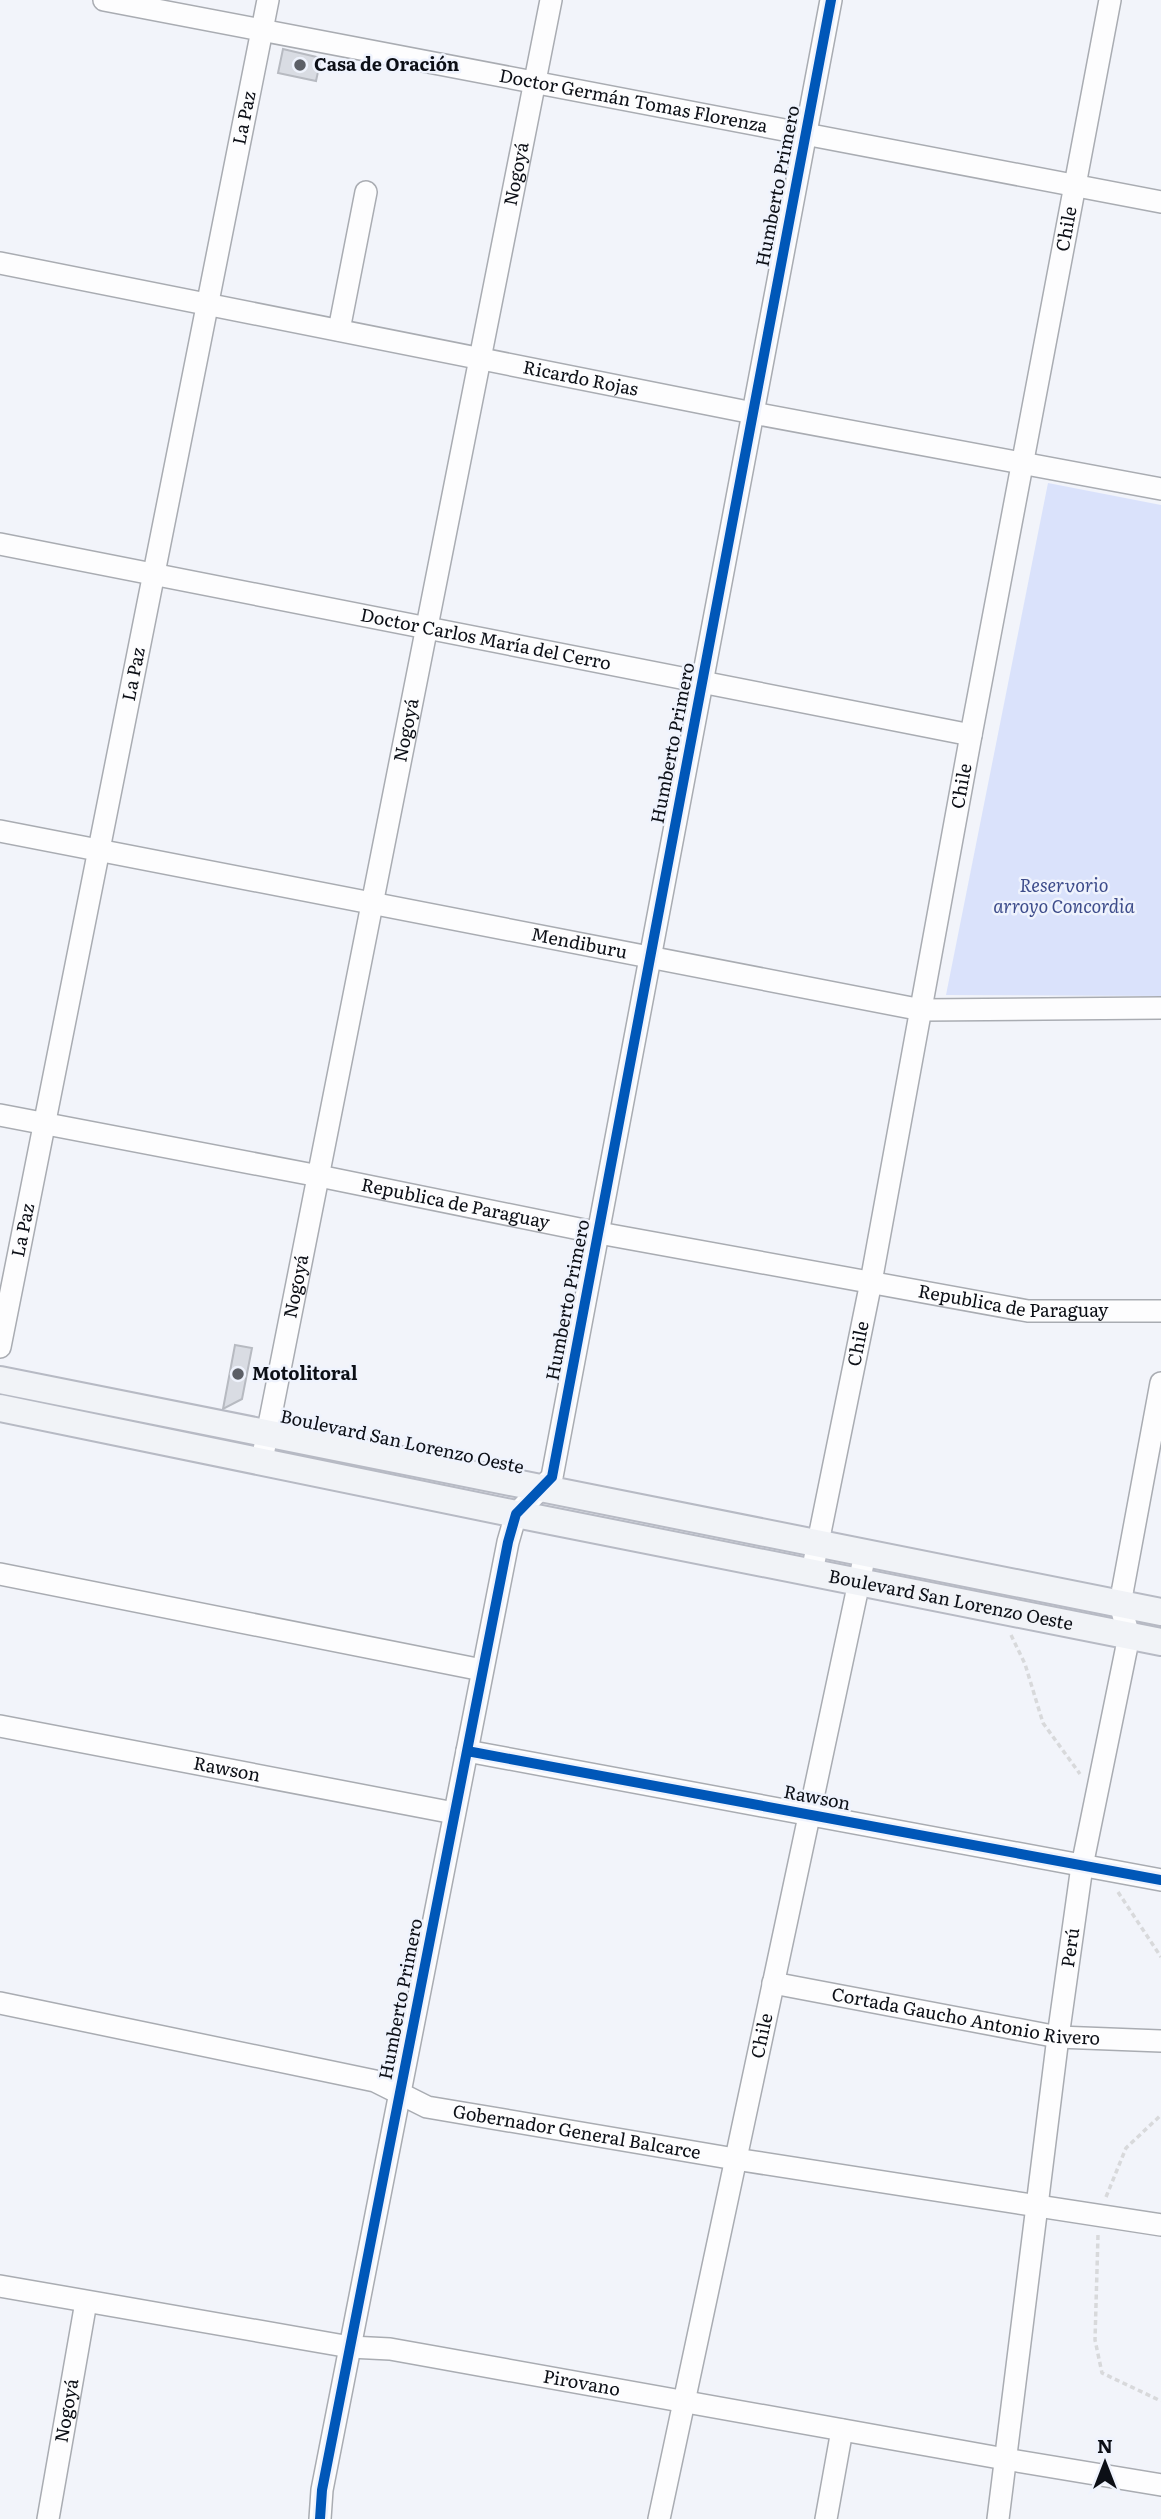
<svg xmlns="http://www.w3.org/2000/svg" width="1161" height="2519" viewBox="0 0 1161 2519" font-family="Literata,serif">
<rect width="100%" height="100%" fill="#f2f4fa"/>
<path fill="#dae2fb" d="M1048,483L1161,505V996L946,995Z"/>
<path fill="#d9dce3" stroke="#b7bac1" stroke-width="2" d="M283,49L321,58L316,81L278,73Z
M235,1345L252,1348L242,1399L223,1409Z"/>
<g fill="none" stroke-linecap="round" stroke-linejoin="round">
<defs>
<g id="minor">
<path id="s1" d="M104,0L1161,202"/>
<path id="s2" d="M0,263L753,413L1161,489"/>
<path d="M339,330L366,192"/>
<path id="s3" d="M0,544L971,735"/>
<path id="s4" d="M0,831L922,1010L1161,1008"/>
<path id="s5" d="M0,1115L319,1176L599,1233L1028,1311H1161"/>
<path id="s6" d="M0,1347L268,0"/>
<path id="s7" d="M262,1460L551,0"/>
<path id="s8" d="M812,1572L871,1282L971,735L1110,0"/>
<path d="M0,1574L482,1670"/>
<path id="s9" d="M0,1726L454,1813"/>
<path d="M467,1751L1161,1880"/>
<path id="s10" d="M773,1983L1058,2037L1161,2041"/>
<path id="s11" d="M0,2003L375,2081L427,2107L735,2159L1161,2225"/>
<path id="s12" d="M0,2286L350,2347L390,2349L1005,2459L1161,2485"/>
<path id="s13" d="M48,2519L86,2302"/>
<path d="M320,2519L322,2490L508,1542L516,1514L552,1477L831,0"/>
<path id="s14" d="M659,2519L865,1554"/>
<path d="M826,2519L842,2430"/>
<path id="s15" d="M998,2519L1058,2037L1082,1866L1129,1636L1120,1604L1161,1383"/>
</g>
<g id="major">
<path d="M0,1380L1161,1612"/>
<path id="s16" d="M0,1408L516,1514L1161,1642"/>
</g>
</defs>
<use href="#minor" stroke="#a9acb2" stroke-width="24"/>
<use href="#major" stroke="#b7bac4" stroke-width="30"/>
<path stroke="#d8d9db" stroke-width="3.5" stroke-dasharray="5 3.5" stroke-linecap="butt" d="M1011,1635L1025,1664L1043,1723L1080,1774
M1118,1892L1161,1957
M1106,2197L1126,2148L1161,2115
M1098,2235L1095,2340L1102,2373L1161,2401"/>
<use href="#minor" stroke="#fdfdfe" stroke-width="21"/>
<use href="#major" stroke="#f1f3f7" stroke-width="26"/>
<defs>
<path id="cycleway" d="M467,1751L1161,1880
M320,2519L322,2490L508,1542L516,1514L552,1477L831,0"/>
</defs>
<use href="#cycleway" stroke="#eff3fd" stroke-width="15"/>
<use href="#cycleway" stroke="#0057b8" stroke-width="10"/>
</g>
<g fill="#5c5f66" stroke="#eff3fd" stroke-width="2.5">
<circle cx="300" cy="65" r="7"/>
<circle cx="238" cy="1374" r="7"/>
</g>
<g text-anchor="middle" stroke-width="5" stroke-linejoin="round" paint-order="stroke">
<g font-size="18" font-weight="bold" fill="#0c0f16" stroke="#eff3fd" text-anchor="start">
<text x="314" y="71">Casa de Oración</text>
<text x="252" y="1380">Motolitoral</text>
</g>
<g font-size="18" fill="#0c0f16" stroke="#eff3fd">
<text dy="6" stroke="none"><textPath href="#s1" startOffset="539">Doctor Germán Tomas Florenza</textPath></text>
<text dy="6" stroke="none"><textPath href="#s6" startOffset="1253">La Paz</textPath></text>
<text dy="6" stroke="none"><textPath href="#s7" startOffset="1311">Nogoyá</textPath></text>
<text transform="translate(778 186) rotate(-79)" y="6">Humberto Primero</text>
<text dy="6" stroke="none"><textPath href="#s8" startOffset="1367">Chile</textPath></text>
<text dy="6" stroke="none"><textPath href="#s2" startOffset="592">Ricardo Rojas</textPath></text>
<text dy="6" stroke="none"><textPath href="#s3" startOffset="495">Doctor Carlos María del Cerro</textPath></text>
<text dy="6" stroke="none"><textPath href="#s6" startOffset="686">La Paz</textPath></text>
<text dy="6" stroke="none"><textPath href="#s7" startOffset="744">Nogoyá</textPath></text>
<text transform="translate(673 743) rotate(-79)" y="6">Humberto Primero</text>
<text dy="6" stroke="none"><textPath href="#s8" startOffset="800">Chile</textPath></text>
<text dy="6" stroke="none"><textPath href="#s4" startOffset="590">Mendiburu</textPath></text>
<text dy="6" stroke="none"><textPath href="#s5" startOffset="464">Republica de Paraguay</textPath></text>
<text dy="6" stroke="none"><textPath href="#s6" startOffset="119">La Paz</textPath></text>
<text dy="6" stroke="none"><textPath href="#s7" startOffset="177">Nogoyá</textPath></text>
<text transform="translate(568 1300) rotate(-79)" y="6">Humberto Primero</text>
<text dy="6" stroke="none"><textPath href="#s5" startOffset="1031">Republica de Paraguay</textPath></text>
<text dy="6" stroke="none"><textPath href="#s8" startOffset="233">Chile</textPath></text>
<text transform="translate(402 1442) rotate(12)" y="6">Boulevard San Lorenzo Oeste</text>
<text dy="6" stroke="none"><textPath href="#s16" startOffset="970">Boulevard San Lorenzo Oeste</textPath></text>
<text dy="6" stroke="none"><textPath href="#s9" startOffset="231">Rawson</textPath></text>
<text transform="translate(817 1798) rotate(11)" y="6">Rawson</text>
<text dy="6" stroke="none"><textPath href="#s15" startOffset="576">Perú</textPath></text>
<text transform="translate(401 1999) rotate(-79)" y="6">Humberto Primero</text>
<text dy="6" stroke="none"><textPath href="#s10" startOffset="196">Cortada Gaucho Antonio Rivero</textPath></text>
<text dy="6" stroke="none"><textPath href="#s14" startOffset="494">Chile</textPath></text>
<text dy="6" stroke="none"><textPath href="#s11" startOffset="593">Gobernador General Balcarce</textPath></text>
<text dy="6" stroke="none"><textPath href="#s12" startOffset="590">Pirovano</textPath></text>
<text dy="6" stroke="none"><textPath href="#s13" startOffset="110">Nogoyá</textPath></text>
</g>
<g font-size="18" font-style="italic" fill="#3e4d8b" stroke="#eff3fd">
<text x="1064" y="892">Reservorio<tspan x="1064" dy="21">arroyo Concordia</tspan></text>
</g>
</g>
<g transform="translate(1105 2463)" stroke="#eff3fd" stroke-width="5" paint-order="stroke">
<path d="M0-5L12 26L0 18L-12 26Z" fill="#0c0f16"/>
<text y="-10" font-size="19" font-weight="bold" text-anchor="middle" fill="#0c0f16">N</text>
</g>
</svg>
